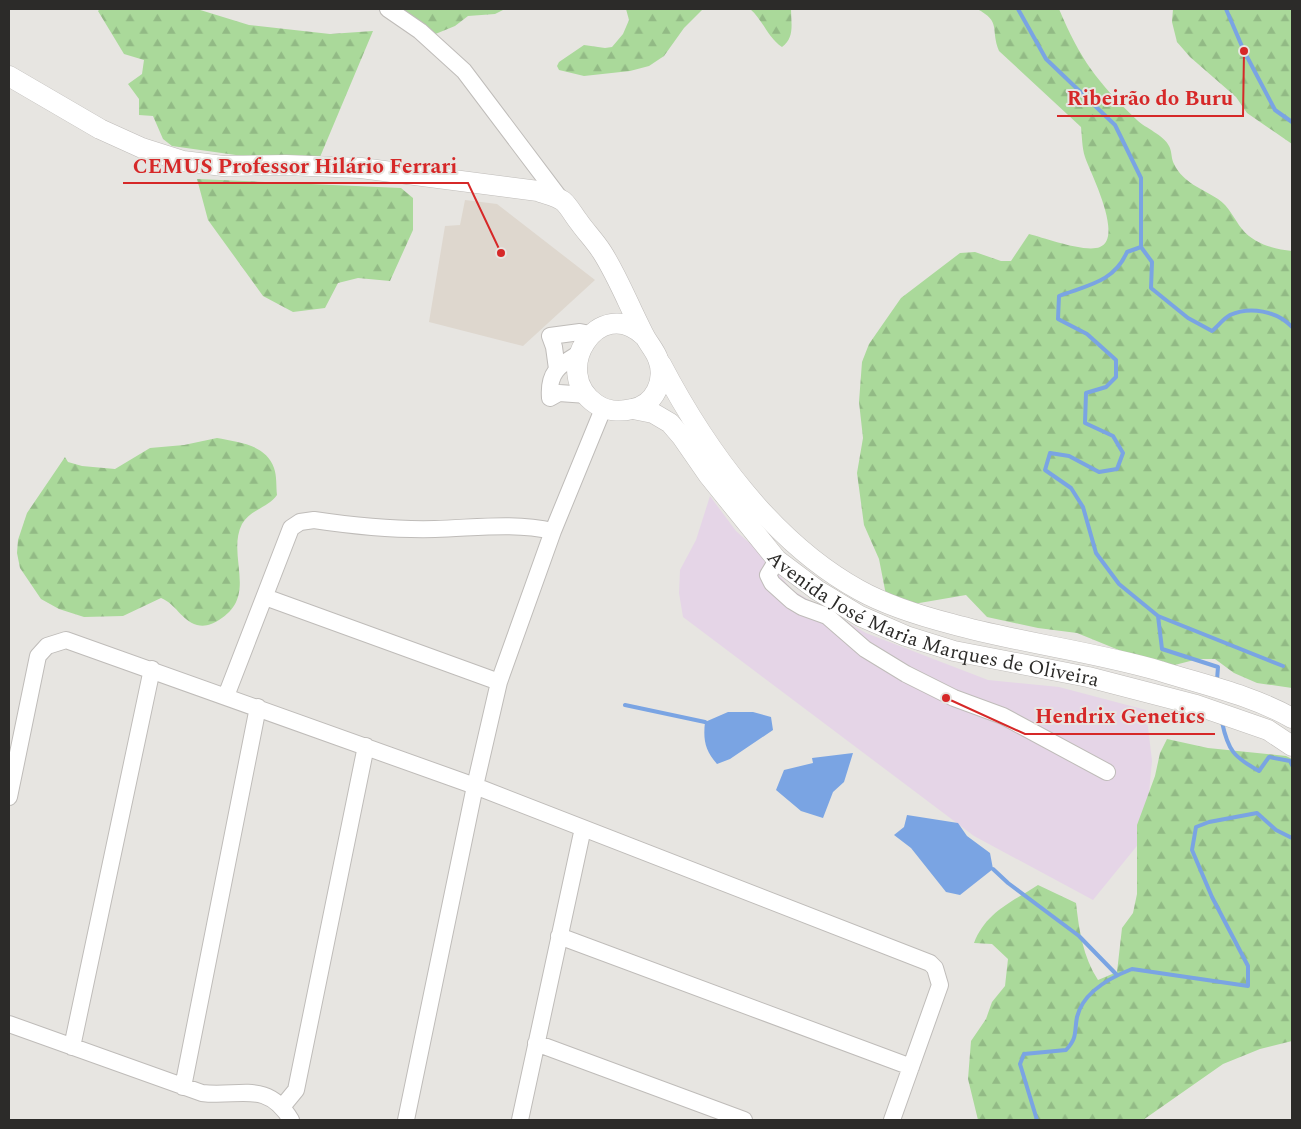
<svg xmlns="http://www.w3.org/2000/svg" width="1301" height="1129" viewBox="0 0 1301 1129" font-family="Spectral,serif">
<defs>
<pattern id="forest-firs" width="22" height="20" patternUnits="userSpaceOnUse" patternTransform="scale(1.25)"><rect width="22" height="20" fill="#aad99a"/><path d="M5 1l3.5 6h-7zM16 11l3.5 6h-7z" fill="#92ba85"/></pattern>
</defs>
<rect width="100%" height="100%" fill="#e7e5e1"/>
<path fill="#e5d5e7" d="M710,496L736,531L762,554L792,590L866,633L988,680L1059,687L1146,710L1152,761L1145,836L1093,900L974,836L683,617L679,593L680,570L696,540Z"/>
<path fill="#ded7ce" d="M465,200L497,204L595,280L523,346L429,322L445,226L460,225Z"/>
<path fill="url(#forest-firs)" d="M100,9H197L249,25L330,34L373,31L320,157H250L172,146L163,139L153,116L139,115V99L128,84L142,74L144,60L124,54L98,11Z
M389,9H505L495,14L468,16L455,26L428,37Z
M626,9H703L684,28L664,56L649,66L630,71L584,76L559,70L557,66L559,62L584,45L605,48L612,47L623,34L629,20Z
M750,9H791C791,23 795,38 782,47C768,38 763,20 750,9Z
M977,9H1059C1080,59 1097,82 1137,120C1145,128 1164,135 1169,146C1172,151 1171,159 1174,164C1183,183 1203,189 1218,199C1229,206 1234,219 1242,229C1254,244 1274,249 1292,251V688L1257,683L1234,673L1215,659H1198L1163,668L1077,633L1038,628L987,617L966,595L896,607L886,595L879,559L864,525L857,473L863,438L859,402L862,362L869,344L901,298L960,253L975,252L1001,261H1011L1029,234C1045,238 1085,253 1100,247C1124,237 1090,172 1085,157C1082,148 1082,136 1081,127L999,51C990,29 1002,22 977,9Z
M1173,9H1292V144L1247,113L1236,97L1190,57L1177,42L1172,22Z
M197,179L401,188L413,198V230L390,281L358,278L338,283L325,308L293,312L263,296L208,220Z
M217,438C237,442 266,444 274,468C277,476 276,487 277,495C268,508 251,509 242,524C226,556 259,596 219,620C212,624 206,627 197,625C181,620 176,604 161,598L123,616L84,617L59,609L41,599L20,568L17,553L18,540L27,513L65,457L68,462L82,466L115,469L150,448L184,445Z
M1167,739L1208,748L1286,756L1292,759V1041L1260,1049L1223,1064L1143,1120H978L968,1079L971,1041L986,1019L992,1002L1005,986L1008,959L992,944L974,943C986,912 1012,902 1038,885L1076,903C1079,930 1083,957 1098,980L1117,972L1122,928L1133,913L1137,894V825L1155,776L1160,753Z"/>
<path fill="#7aa4e3" d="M728,712H753L771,717L773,730L730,759L717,764C705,750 703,740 705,722Z
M853,753L844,782L833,792L823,818L801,811L776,790L784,770L813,763L812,758Z
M907,815L958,823L967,836L990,853L993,869L960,895L946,892L911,848L894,835L904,827Z"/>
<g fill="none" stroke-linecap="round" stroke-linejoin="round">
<path stroke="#7aa4e3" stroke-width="4" d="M1018,9L1046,59L1115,125L1141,178V247
M1226,9L1244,51L1275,110L1292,122
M1158,616L1283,666
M1217,680L1218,667L1162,649L1158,616L1119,584L1096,553L1083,507L1071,488L1045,470L1050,453L1069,456L1099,472L1117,469L1123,453L1113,436L1085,423L1086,393L1106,387L1116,377V360L1087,334L1058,319L1059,296C1088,285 1114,282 1127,252L1141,247L1152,262L1151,288L1188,318L1212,331C1218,326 1224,318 1230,315C1250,306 1277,311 1292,327
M625,705L705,722
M1222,722C1228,751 1234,757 1259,771L1269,757L1290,761L1292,765
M993,869L1008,883L1079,936L1117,975
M1037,1120L1020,1064L1024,1054L1066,1050C1078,1037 1074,1032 1077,1017C1083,992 1109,978 1132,969L1248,986V966L1212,897L1192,850L1196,827L1209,822L1257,813L1276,830L1292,838"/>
<defs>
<path id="minor" d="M388,9L420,31L464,71L562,201
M578,354C558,366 548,373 550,398L559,393L587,395
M557,369L554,347L550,336L580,332L590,334
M777,560L768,575L772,583L792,601L802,607L827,616L865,649L906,674L954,698L1003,716L1107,772
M265,597L499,682
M226,696L291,528L300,522L314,520C354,526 394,530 435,529C475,528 514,522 553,531
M9,797L38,656L47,646L66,640L475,786L930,963L935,968L940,985L892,1120
M559,936L911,1067
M9,1024L202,1093C238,1098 267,1079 291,1120
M536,1043L744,1120
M72,1047L152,669
M183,1087L258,707
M282,1107L296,1090L366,746
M406,1120L475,786L499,682L553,531L603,409
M520,1120L583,828"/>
<g id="major">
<path d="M9,76L100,129L142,148L183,161L223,166L286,165L361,168L538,191C545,194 556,196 563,201C569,206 574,216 579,222C586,232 595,241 602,252C618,277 629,306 643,333C647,342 655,350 658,359C666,380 655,405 632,409C620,412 606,411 596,404C549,372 599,293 644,336"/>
<path d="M661,364C706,450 772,542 859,590C886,605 921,616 952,624C1020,643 1091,651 1160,671C1204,685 1251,695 1292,718"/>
<path id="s1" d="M633,409L653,413L670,423L682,437L709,476L777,560L817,590L860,616L906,636L954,651L1088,677L1196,705L1268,730L1292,746"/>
</g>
</defs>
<use href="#minor" stroke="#bfbcb9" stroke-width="18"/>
<use href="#major" stroke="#bfbcb9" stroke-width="21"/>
<use href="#minor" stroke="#fff" stroke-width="16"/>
<use href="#major" stroke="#fff" stroke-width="20"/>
</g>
<g text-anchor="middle" stroke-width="4" stroke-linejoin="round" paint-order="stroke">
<g font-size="20" fill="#2c2b29" stroke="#e7e5e1">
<text dy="7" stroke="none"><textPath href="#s1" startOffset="384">Avenida José Maria Marques de Oliveira</textPath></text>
</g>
</g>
<path fill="none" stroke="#d62828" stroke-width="2" d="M1244 51L1243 116H1057M501 253L468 183H123M946 698L1025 734H1215"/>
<g fill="#d62828" stroke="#e7e5e1" stroke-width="2">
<circle cx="1244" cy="51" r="5"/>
<circle cx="501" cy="253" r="5"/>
<circle cx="946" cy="698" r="5"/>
</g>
<g font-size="21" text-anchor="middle" font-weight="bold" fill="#d62828" stroke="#e7e5e1" stroke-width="4" stroke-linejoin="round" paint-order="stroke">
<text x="1150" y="105">Ribeirão do Buru</text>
<text x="295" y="173">CEMUS Professor Hilário Ferrari</text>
<text x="1120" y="723">Hendrix Genetics</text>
</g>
<rect width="1301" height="1129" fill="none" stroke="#2c2b29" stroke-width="20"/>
</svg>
